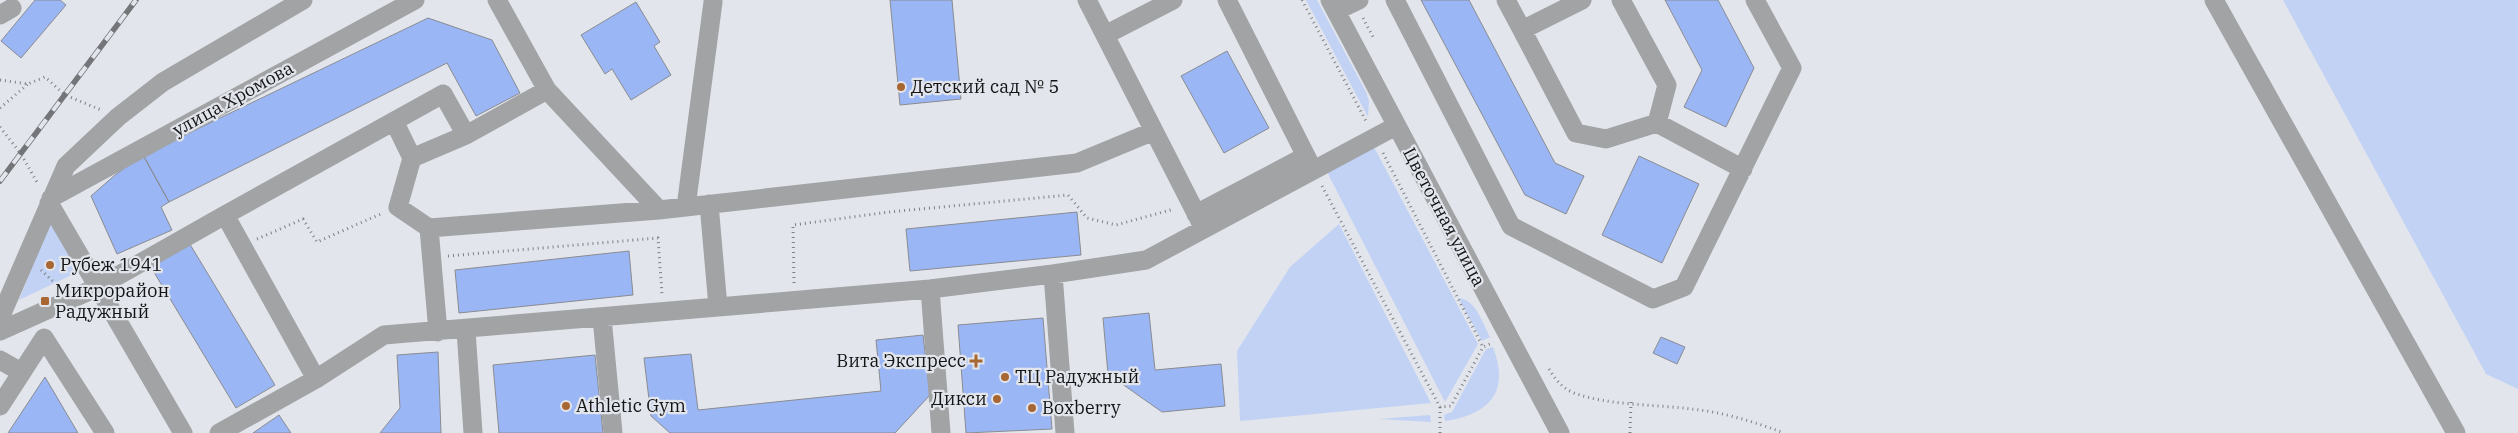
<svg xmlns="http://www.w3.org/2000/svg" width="2518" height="433" viewBox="0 0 2518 433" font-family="'IBM Plex Serif',serif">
<rect width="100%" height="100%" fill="#e2e5eb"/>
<path fill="#c2d2f5" d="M1306,0H1317L1366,92L1369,101L1368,117Z
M2283,0H2518V389L2486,374Z
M1374,147L1478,344L1445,402L1327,172Z
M50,222L78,272L19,300Z
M1339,224L1431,403L1240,421L1237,351L1290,267Z
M1458,298C1476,299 1483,324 1490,337L1482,341Z
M1493,347C1510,392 1490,414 1445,421L1444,415L1452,412L1486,349Z
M1430,415L1431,422L1379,419Z"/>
<path fill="#9ab6f4" stroke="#8a8c92" d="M35,0H60L66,5L21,58L1,41Z
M890,0H952L961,99L900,105Z
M1421,0H1469L1555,163L1584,176L1566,214L1525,195Z
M1665,0H1718L1754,68L1726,127L1684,107L1702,70Z
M636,2L660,42L654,46L671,75L631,100L612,69L605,74L581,35Z
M428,18L492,40L520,93L476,116L447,63L169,202L143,155Z
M1227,51L1269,128L1224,153L1181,76Z
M143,155L169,202L161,207L172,230L117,254L91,196L115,175Z
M1639,156L1699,184L1662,263L1602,235Z
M1077,212L1081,255L910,271L906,229Z
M188,241L275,385L236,408L149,264Z
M629,251L633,295L459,313L455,270Z
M1149,313L1155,370L1221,364L1225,406L1162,412L1108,374L1103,318Z
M1043,318L1052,429L966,433L958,325Z
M923,335L930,395L895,433H670L651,416L644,358L691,354L698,410L881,391L876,340Z
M1661,337L1685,347L1677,364L1653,353Z
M438,352L441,433H380L400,408L397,355Z
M595,355L603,433H499L493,365Z
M45,377L78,433H8Z
M279,415L291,433H253Z"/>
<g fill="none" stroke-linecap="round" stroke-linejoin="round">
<path stroke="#7e8084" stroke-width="3" stroke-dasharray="1 4" stroke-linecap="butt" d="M1302,0L1366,121
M1363,18L1373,37
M0,80L28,84L45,77L65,95L101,110
M0,108L28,84
M0,127L21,154L38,184
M1383,153L1483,347
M1322,186L1440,407L1451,406L1483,347L1492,343
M257,239L303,219L317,242L383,213
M448,256L658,238L662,294
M41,270L58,286
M794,283L793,225L889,212L1068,195L1087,218L1116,225L1174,209
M1549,369C1555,379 1562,388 1574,393C1610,406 1653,404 1691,409C1723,412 1755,422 1784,433
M1440,433V407
M1630,433L1631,402"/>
<path stroke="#a1a3a5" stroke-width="19" d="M1087,0L1203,227
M1227,0L1306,156
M1330,0L1560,433
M1395,0L1511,226L1653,299L1684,287L1792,68L1755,0
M1506,0L1522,30L1582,0
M1621,0L1667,85L1657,123L1743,169
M2214,0L2456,433
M1336,11L1359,0
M0,15L12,8
M1522,30L1576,133L1606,139L1657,123
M1105,35L1173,0
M547,90L659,210
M394,121L412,158L466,135
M412,158L398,207L429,228
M51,198L415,0
M49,203L183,433
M686,207L713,2
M1196,214L1306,156L1311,166
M1053,274L1065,433
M930,289L941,433
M718,307L930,289L1053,274L1146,260L1396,126
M0,318L66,166L118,117L163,82L303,0
M602,318L613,433
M466,330L473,433
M0,331L98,287L225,215
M438,332L429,228L659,210L1077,163L1154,131
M0,360L21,372
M316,379L384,335L718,307L709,204
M0,406L44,338L105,433
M219,433L316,379L225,215L443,94L466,135L547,90L497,0"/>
<defs>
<path id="rail" d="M0,181L136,0"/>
</defs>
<use href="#rail" stroke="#737579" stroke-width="5.5"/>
<use href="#rail" stroke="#e2e5eb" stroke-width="4" stroke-dasharray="11" stroke-linecap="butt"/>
</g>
<g fill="#a86633" stroke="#e2e5eb" stroke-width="2">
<circle cx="901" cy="87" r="5"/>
<circle cx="50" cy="265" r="5"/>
<rect x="40" y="296" width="10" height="10" rx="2.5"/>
<path d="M973.5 353.5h5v5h5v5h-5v5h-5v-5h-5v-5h5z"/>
<circle cx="1005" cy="377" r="5"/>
<circle cx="997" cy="399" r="5"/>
<circle cx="566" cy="406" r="5"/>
<circle cx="1032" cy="408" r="5"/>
</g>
<g text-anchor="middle" stroke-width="4.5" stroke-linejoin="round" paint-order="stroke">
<g font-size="18" fill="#131416" stroke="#e2e5eb" text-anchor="start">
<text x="911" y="93">Детский сад № 5</text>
<text x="60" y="271">Рубеж 1941</text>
<text x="55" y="297">Микрорайон<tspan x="55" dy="21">Радужный</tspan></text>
<text x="966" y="367" text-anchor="end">Вита Экспресс</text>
<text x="1015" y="383">ТЦ Радужный</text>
<text x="987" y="405" text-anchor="end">Дикси</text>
<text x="576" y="412">Athletic Gym</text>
<text x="1042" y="414">Boxberry</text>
</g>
<g font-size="18" fill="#131416" stroke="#e2e5eb">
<text transform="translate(233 99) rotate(-29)" y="6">улица Хромова</text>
<text transform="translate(1444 217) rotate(62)" y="6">Цветочная улица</text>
</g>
</g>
</svg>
